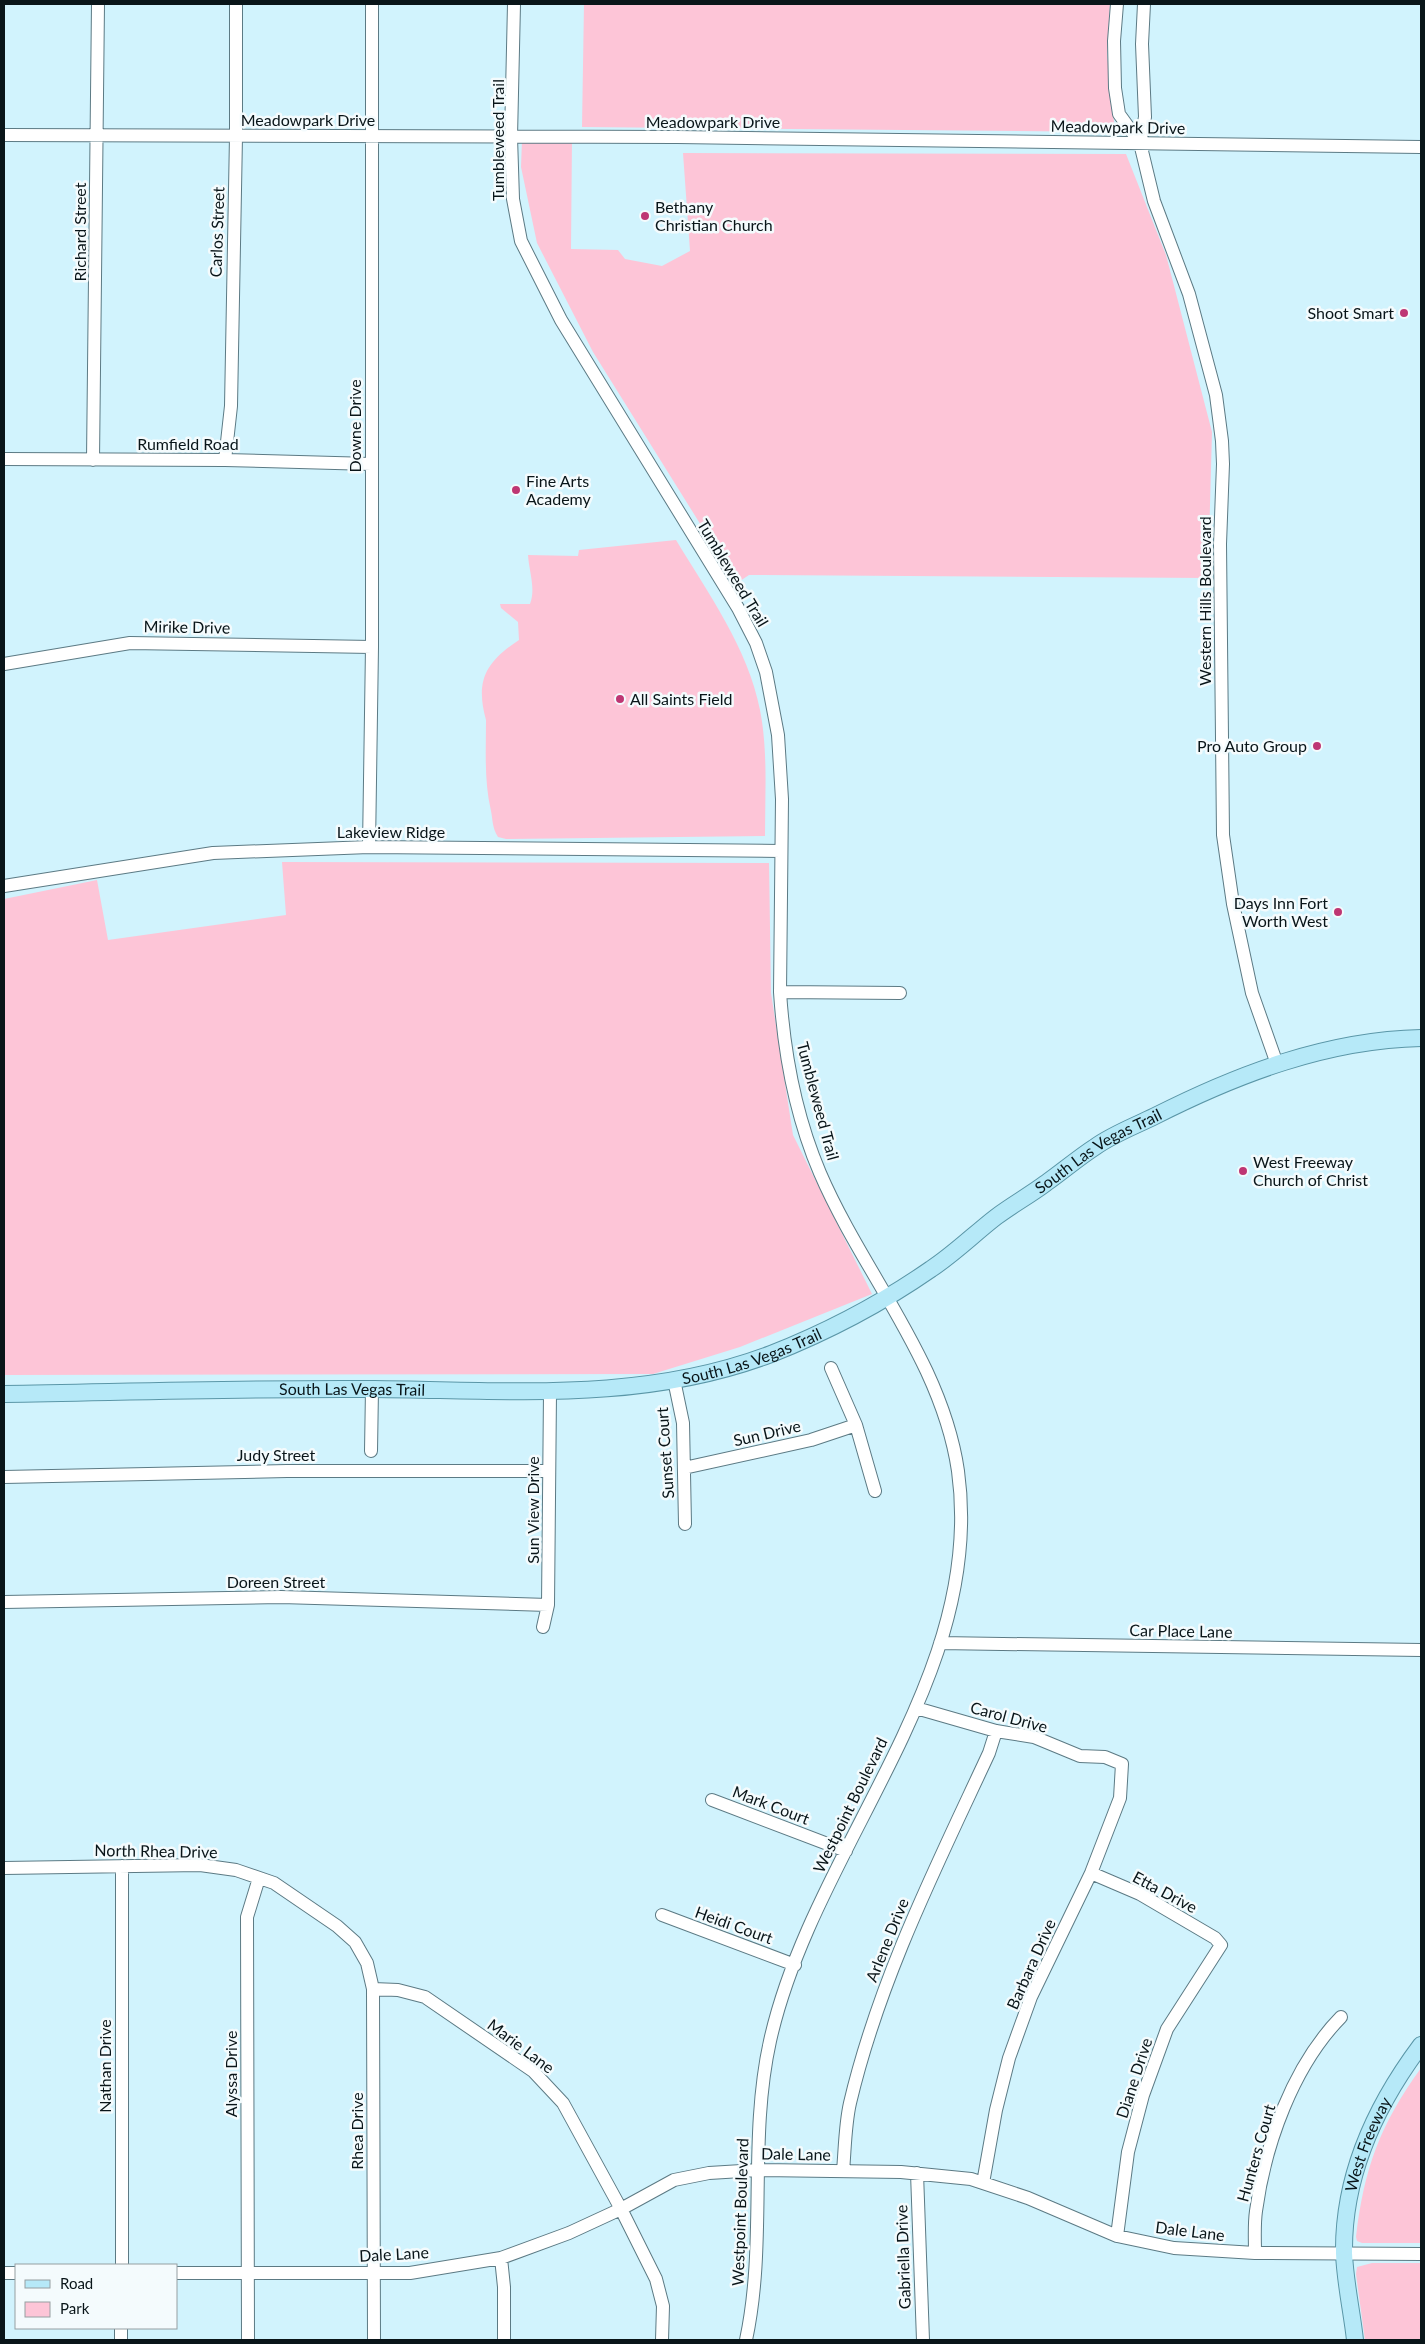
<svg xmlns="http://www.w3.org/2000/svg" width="1425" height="2344" viewBox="0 0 1425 2344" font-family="Lato,sans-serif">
<rect width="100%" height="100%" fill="#d1f3fd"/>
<path fill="#fdc5d7" d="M584,4H1110L1107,54L1115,132L582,127Z
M572,138L571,249L618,250L625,259L662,266L690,251L683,153L1126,154L1166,255L1212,432L1208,578L749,575L737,583L593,352L537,243L521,167L522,140Z
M676,540C708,593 748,648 760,710C768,751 765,794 765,836L506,839L498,837C492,827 493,821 491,811C484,781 486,751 486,720C475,680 486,662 519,640L518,622L501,608L500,604H530C536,589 529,571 528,555L578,556L579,550Z
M282,862L769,863L771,993L793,1135L872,1294L740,1347L653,1374L4,1375V899L97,880L108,940L286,915Z
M1421,2068V2243H1362L1357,2241L1356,2237C1364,2168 1380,2125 1421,2068Z
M1372,2263H1421V2340H1365L1356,2274L1357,2267Z"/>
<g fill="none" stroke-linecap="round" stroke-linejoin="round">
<defs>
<path id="minor" d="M514,4L511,137L513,199L521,241L561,320L738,608L756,643L766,672L778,735L782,799L780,992C784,1053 796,1117 820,1173C863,1273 942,1361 958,1471C987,1679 813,1847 770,2041C748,2140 767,2242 746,2340
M1117,4L1114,41L1115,88L1119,114L1140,143L1154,201L1189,294L1216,395L1222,441L1223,464L1220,544L1223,835L1233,904L1252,993L1277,1064
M4,135L677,137L1421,147
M1140,143L1145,117L1142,44L1144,4
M4,459L225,460L371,464
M93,460L98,4
M225,460L231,406L236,136V4
M4,664L130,643L372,647
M369,847L372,647V4
M4,886L213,853L369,847L781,851
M780,992L900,993
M831,1368L856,1425L875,1491
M674,1380L683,1423L685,1524
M371,1451L372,1389
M684,1468L811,1440L856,1425
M4,1477L287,1471H549
M4,1602L281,1597L548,1605
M543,1627L548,1605L550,1393
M940,1643L1421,1650
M916,1708L996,1731L1034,1737L1080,1756L1105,1757L1122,1764L1120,1798L1091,1873L1031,1997L1009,2058L996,2110L983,2183
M712,1800L846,1851
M4,1868L200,1865L236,1870L274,1883L337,1926L355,1942L367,1963L373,1989L374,2340
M1091,1873L1140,1894L1215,1938L1221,1945L1167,2029L1143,2095L1128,2152L1117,2236
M662,1915L795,1965
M373,1989L398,1990L425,1997L533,2071L563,2103L621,2209L656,2279L663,2306L662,2340
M843,2171C845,2149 845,2125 850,2103C879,1980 936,1867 989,1753L996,1731
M917,2173L923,2340
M1255,2253C1255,2239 1254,2225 1256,2211C1265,2144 1293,2066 1341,2017
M501,2258L504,2287V2340
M122,2265V1866
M4,2273H16
M176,2273H410L501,2258L569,2233L621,2209L674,2180L709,2173L758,2170L901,2172L971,2179L1028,2198L1117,2236L1174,2248L1255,2253L1421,2254
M121,2340V2328
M248,2340L247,1917L259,1878"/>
<g id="major">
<path id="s1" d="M4,1394C127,1392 251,1388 374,1389C509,1390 642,1403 771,1354C827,1332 882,1303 931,1269C954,1254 974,1234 996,1217C1012,1205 1030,1195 1046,1183C1063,1171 1078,1158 1095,1147C1113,1134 1135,1126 1155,1116C1238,1074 1327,1040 1421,1038"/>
<path id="s2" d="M1355,2340C1352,2312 1345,2282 1344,2253C1343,2176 1376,2105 1421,2045"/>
</g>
</defs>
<use href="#minor" stroke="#5c7a84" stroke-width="14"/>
<use href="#major" stroke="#5a96a7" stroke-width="18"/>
<use href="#minor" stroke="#fff" stroke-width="12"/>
<use href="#major" stroke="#b6e9f8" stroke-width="16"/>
</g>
<g fill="#be3673" stroke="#f4fbfd" stroke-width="2">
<circle cx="645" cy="216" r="5"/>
<circle cx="1404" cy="313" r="5"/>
<circle cx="516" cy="490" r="5"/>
<circle cx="620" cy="699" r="5"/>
<circle cx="1317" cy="746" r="5"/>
<circle cx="1338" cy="912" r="5"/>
<circle cx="1243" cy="1171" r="5"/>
</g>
<g text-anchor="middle" stroke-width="5" stroke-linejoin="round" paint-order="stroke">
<g font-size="16" fill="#091519" stroke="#f4fbfd">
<text x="308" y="126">Meadowpark Drive</text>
<text x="713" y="128">Meadowpark Drive</text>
<text transform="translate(1118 127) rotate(1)" y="6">Meadowpark Drive</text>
<text transform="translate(498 140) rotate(-90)" y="6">Tumbleweed Trail</text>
<text transform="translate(80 232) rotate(-90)" y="6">Richard Street</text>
<text transform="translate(217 232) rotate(-88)" y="6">Carlos Street</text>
<text transform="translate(355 426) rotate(-90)" y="6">Downe Drive</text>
<text x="188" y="450">Rumfield Road</text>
<text transform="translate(733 573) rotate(59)" y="6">Tumbleweed Trail</text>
<text transform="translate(1205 601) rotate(-90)" y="6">Western Hills Boulevard</text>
<text transform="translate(187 627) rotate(1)" y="6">Mirike Drive</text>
<text x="391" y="838">Lakeview Ridge</text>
<text transform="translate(818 1101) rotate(75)" y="6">Tumbleweed Trail</text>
<text dy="6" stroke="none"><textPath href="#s1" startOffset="1158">South Las Vegas Trail</textPath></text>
<text dy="6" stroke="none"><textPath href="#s1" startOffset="752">South Las Vegas Trail</textPath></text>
<text dy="6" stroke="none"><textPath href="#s1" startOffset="348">South Las Vegas Trail</textPath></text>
<text transform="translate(767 1433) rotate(-13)" y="6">Sun Drive</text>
<text transform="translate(665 1453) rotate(-94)" y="6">Sunset Court</text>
<text x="276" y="1461">Judy Street</text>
<text transform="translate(533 1510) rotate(-90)" y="6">Sun View Drive</text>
<text x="276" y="1588">Doreen Street</text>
<text transform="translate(1181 1631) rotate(1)" y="6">Car Place Lane</text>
<text transform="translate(1009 1717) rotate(15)" y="6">Carol Drive</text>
<text transform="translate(771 1805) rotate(21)" y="6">Mark Court</text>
<text transform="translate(850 1805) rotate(-64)" y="6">Westpoint Boulevard</text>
<text transform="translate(156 1851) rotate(1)" y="6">North Rhea Drive</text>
<text transform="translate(1165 1892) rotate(28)" y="6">Etta Drive</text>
<text transform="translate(734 1925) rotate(20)" y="6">Heidi Court</text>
<text transform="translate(887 1940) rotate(-68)" y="6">Arlene Drive</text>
<text transform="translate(1031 1964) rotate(-66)" y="6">Barbara Drive</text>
<text transform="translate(521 2046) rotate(37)" y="6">Marie Lane</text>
<text transform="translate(105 2066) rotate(-90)" y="6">Nathan Drive</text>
<text transform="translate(231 2074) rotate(-90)" y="6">Alyssa Drive</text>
<text transform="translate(1134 2078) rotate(-72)" y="6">Diane Drive</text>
<text transform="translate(357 2131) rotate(-90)" y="6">Rhea Drive</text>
<text dy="6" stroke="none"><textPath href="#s2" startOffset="200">West Freeway</textPath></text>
<text transform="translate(1256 2153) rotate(-74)" y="6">Hunters Court</text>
<text transform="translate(796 2154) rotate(1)" y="6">Dale Lane</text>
<text transform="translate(740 2212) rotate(-88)" y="6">Westpoint Boulevard</text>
<text transform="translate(1190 2231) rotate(7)" y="6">Dale Lane</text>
<text transform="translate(394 2254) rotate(-3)" y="6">Dale Lane</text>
<text transform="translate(903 2257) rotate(-92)" y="6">Gabriella Drive</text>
</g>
<g font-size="16" fill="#091519" stroke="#f4fbfd" text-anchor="start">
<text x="655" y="213">Bethany<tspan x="655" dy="18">Christian Church</tspan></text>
<text x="1394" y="319" text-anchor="end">Shoot Smart</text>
<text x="526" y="487">Fine Arts<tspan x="526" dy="18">Academy</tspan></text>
<text x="630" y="705">All Saints Field</text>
<text x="1307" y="752" text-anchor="end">Pro Auto Group</text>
<text x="1328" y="909" text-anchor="end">Days Inn Fort<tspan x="1328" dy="18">Worth West</tspan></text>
<text x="1253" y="1168">West Freeway<tspan x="1253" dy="18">Church of Christ</tspan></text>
</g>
</g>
<rect width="1425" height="2344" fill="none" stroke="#091519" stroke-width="10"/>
<rect x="15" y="2264" width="162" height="65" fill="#f4fbfd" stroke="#969fa2"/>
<rect x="25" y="2280" width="25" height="8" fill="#b6e9f8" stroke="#969fa2"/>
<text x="60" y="2289" font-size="15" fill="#091519">Road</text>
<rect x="25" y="2302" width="25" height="15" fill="#fdc5d7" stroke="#969fa2"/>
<text x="60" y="2314" font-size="15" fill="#091519">Park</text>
</svg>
